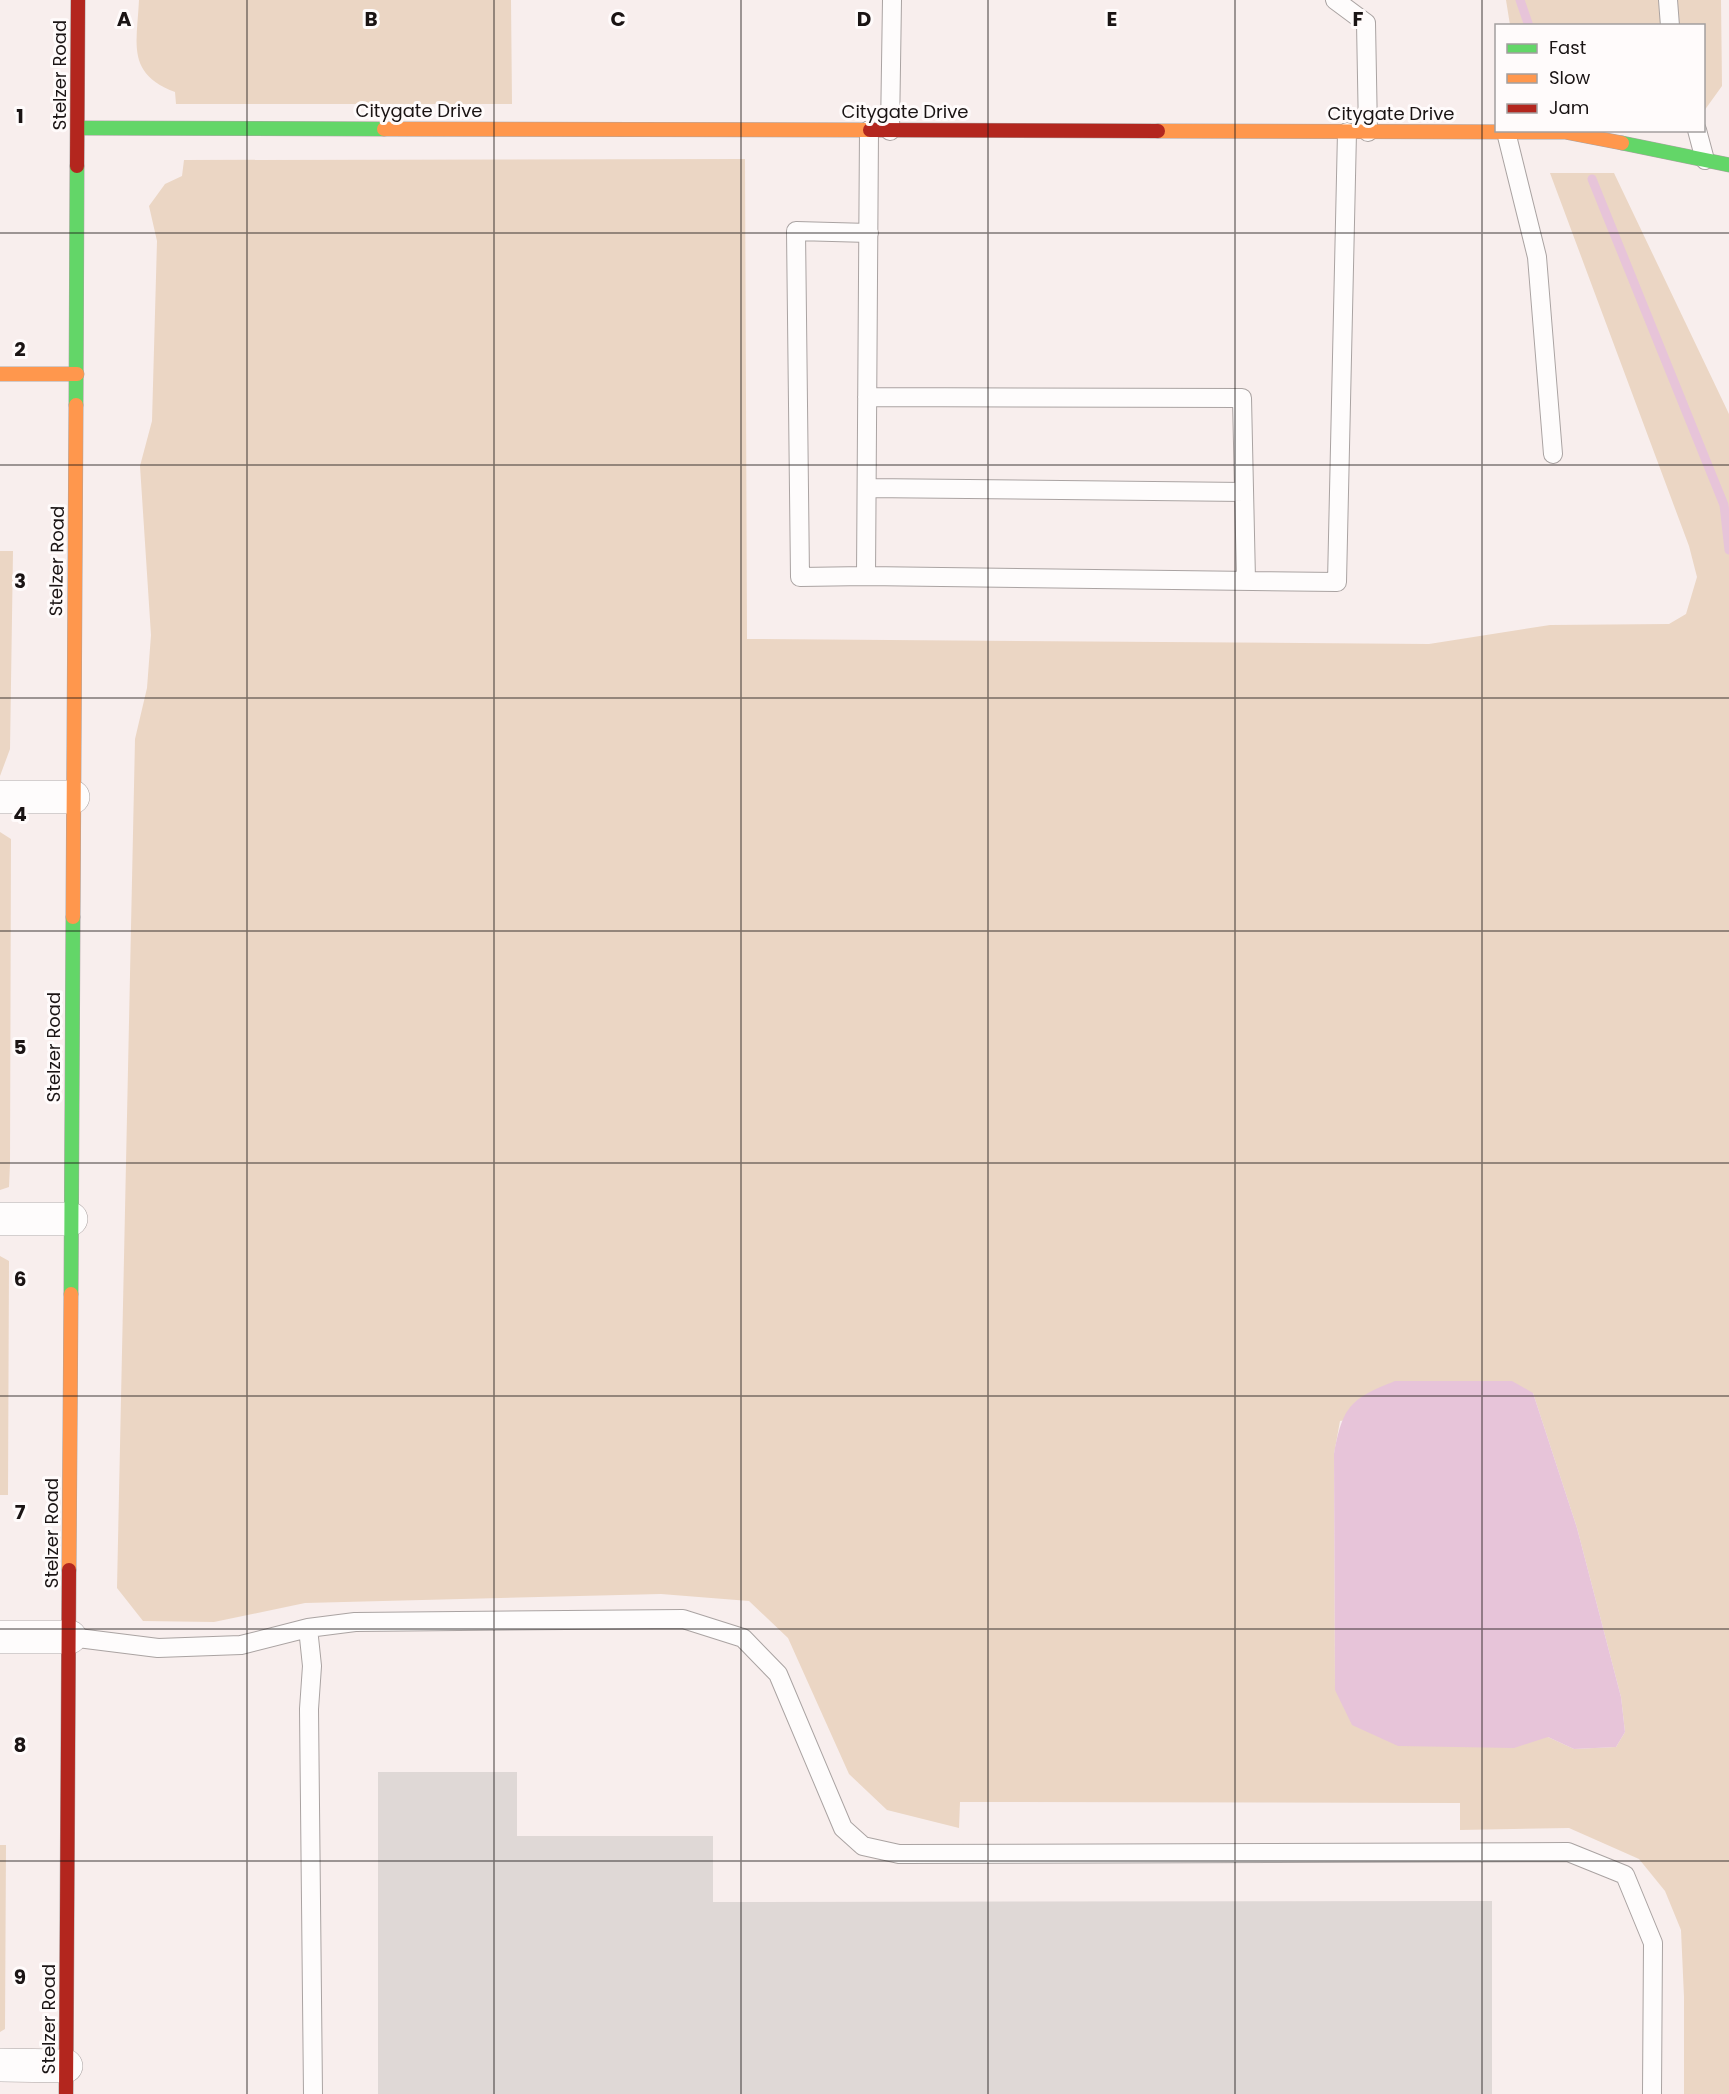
<svg xmlns="http://www.w3.org/2000/svg" width="1729" height="2094" viewBox="0 0 1729 2094" font-family="Poppins,sans-serif">
<rect width="100%" height="100%" fill="#f8eeed"/>
<path fill="#ebd6c4" fill-rule="evenodd" d="M139,0H511L512,104H176L175,92C126,73 137,44 139,0Z
M1506,0H1721L1722,86L1704,111V26L1510,25Z
M745,159L747,639L1429,644L1550,625L1669,624L1686,614L1697,577L1689,546L1550,173H1614L1729,414V2094H1684V1997L1681,1930L1665,1891L1639,1859L1569,1828L1460,1830V1803L960,1802L959,1828L887,1810L849,1774L788,1638L749,1601L661,1594L305,1603L214,1622L143,1621L117,1588L135,739L147,688L151,635L140,466L152,421L157,241L149,206L165,184L182,176L184,160ZM1533,1393L1577,1528L1621,1697L1625,1732L1616,1747L1574,1749L1548,1737L1335,1690L1334,1454L1340,1421Z
M0,551H13L10,749L0,776Z
M0,832L11,839L10,1164L9,1187L0,1190Z
M0,1256L9,1261L8,1495H0Z
M0,1845H6L5,2029L0,2032Z"/>
<path fill="#e7c4d9" d="M1395,1381H1512L1533,1393L1577,1528L1621,1697L1625,1732L1616,1747L1574,1749L1548,1737L1514,1748L1398,1746L1352,1725L1335,1690L1334,1454C1343,1406 1350,1399 1395,1381Z"/>
<g fill="none" stroke-linecap="round" stroke-linejoin="round">
<path stroke="#e7c4d9" stroke-width="9" d="M1520,0L1529,26
M1592,179L1724,505L1729,550"/>
</g>
<path fill="#dfd8d6" d="M378,1772H517V1836H713V1902L1492,1901V2094H378Z"/>
<g fill="none" stroke-linecap="round" stroke-linejoin="round">
<defs>
<path id="lane" d="M1335,0L1366,23L1368,132
M1668,0L1670,26
M869,130L866,576L1337,582L1347,132
M1697,130L1705,160
M890,131L892,0
M1506,132L1537,257L1553,454
M867,397L1242,398L1246,580
M867,488L1244,492
M866,576L800,577L796,231L869,233
M308,1628L312,1666L309,1709L313,2094
M70,1637L158,1648L241,1645L308,1628L355,1622L683,1619L743,1638L778,1674L843,1828L863,1846L899,1854L1568,1852L1625,1875L1653,1943L1652,2094"/>
<path id="street" d="M0,797H73
M0,1219H71
M0,1637H70
M0,2065L66,2066"/>
<path id="fast" d="M78,128L384,129
M1622,143L1729,165
M76,405L77,166
M71,1294L73,917"/>
<path id="slow" d="M384,129L870,130
M1158,131L1565,132L1622,143
M0,374H77
M73,917L76,405
M69,1570L71,1294"/>
<path id="jam" d="M870,130L1158,131
M77,166L78,0
M66,2094L69,1570"/>
</defs>
<use href="#lane" stroke="#aaa3a2" stroke-width="20"/>
<use href="#street" stroke="#aaa3a2" stroke-width="34"/>
<use href="#fast" stroke="#aaa3a2" stroke-width="15"/>
<use href="#slow" stroke="#aaa3a2" stroke-width="15"/>
<use href="#jam" stroke="#aaa3a2" stroke-width="15"/>
<use href="#lane" stroke="#fefcfc" stroke-width="18"/>
<use href="#street" stroke="#fefcfc" stroke-width="33"/>
<use href="#fast" stroke="#63d668" stroke-width="14"/>
<use href="#slow" stroke="#ff974d" stroke-width="14"/>
<use href="#jam" stroke="#b3261e" stroke-width="14"/>
</g>
<path fill="none" stroke="#1a1414" stroke-width="1.5" stroke-opacity="0.55" d="M247,0V2094M494,0V2094M741,0V2094M988,0V2094M1235,0V2094M1482,0V2094M0,233H1729M0,465H1729M0,698H1729M0,931H1729M0,1163H1729M0,1396H1729M0,1629H1729M0,1861H1729"/>
<g text-anchor="middle" stroke-width="6" stroke-linejoin="round" paint-order="stroke">
<g font-size="18" fill="#1a1414" stroke="#fffbfb">
<text transform="translate(60 75) rotate(-90)" y="6">Stelzer Road</text>
<text x="419" y="117">Citygate Drive</text>
<text x="905" y="118">Citygate Drive</text>
<text x="1391" y="120">Citygate Drive</text>
<text transform="translate(57 561) rotate(-89)" y="6">Stelzer Road</text>
<text transform="translate(54 1047) rotate(-90)" y="6">Stelzer Road</text>
<text transform="translate(52 1533) rotate(-90)" y="6">Stelzer Road</text>
<text transform="translate(49 2019) rotate(-90)" y="6">Stelzer Road</text>
</g>
</g>
<g font-size="20" text-anchor="middle" font-weight="bold" fill="#1a1414" stroke="#fffbfb" stroke-width="6" stroke-linejoin="round" paint-order="stroke">
<text x="124" y="26">A</text>
<text x="371" y="26">B</text>
<text x="618" y="26">C</text>
<text x="864" y="26">D</text>
<text x="1112" y="26">E</text>
<text x="1358" y="26">F</text>
<text x="20" y="123">1</text>
<text x="20" y="356">2</text>
<text x="20" y="588">3</text>
<text x="20" y="821">4</text>
<text x="20" y="1054">5</text>
<text x="20" y="1286">6</text>
<text x="20" y="1519">7</text>
<text x="20" y="1752">8</text>
<text x="20" y="1984">9</text>
</g>
<rect x="1495" y="24" width="210" height="108" fill="#fffbfb" stroke="#a39f9f" stroke-width="1.5"/>
<rect x="1507" y="44" width="30" height="9" fill="#63d668" stroke="#a39f9f" stroke-width="1.5"/>
<text x="1549" y="54" font-size="18" fill="#1a1414">Fast</text>
<rect x="1507" y="74" width="30" height="9" fill="#ff974d" stroke="#a39f9f" stroke-width="1.5"/>
<text x="1549" y="84" font-size="18" fill="#1a1414">Slow</text>
<rect x="1507" y="104" width="30" height="9" fill="#b3261e" stroke="#a39f9f" stroke-width="1.5"/>
<text x="1549" y="114" font-size="18" fill="#1a1414">Jam</text>
</svg>
